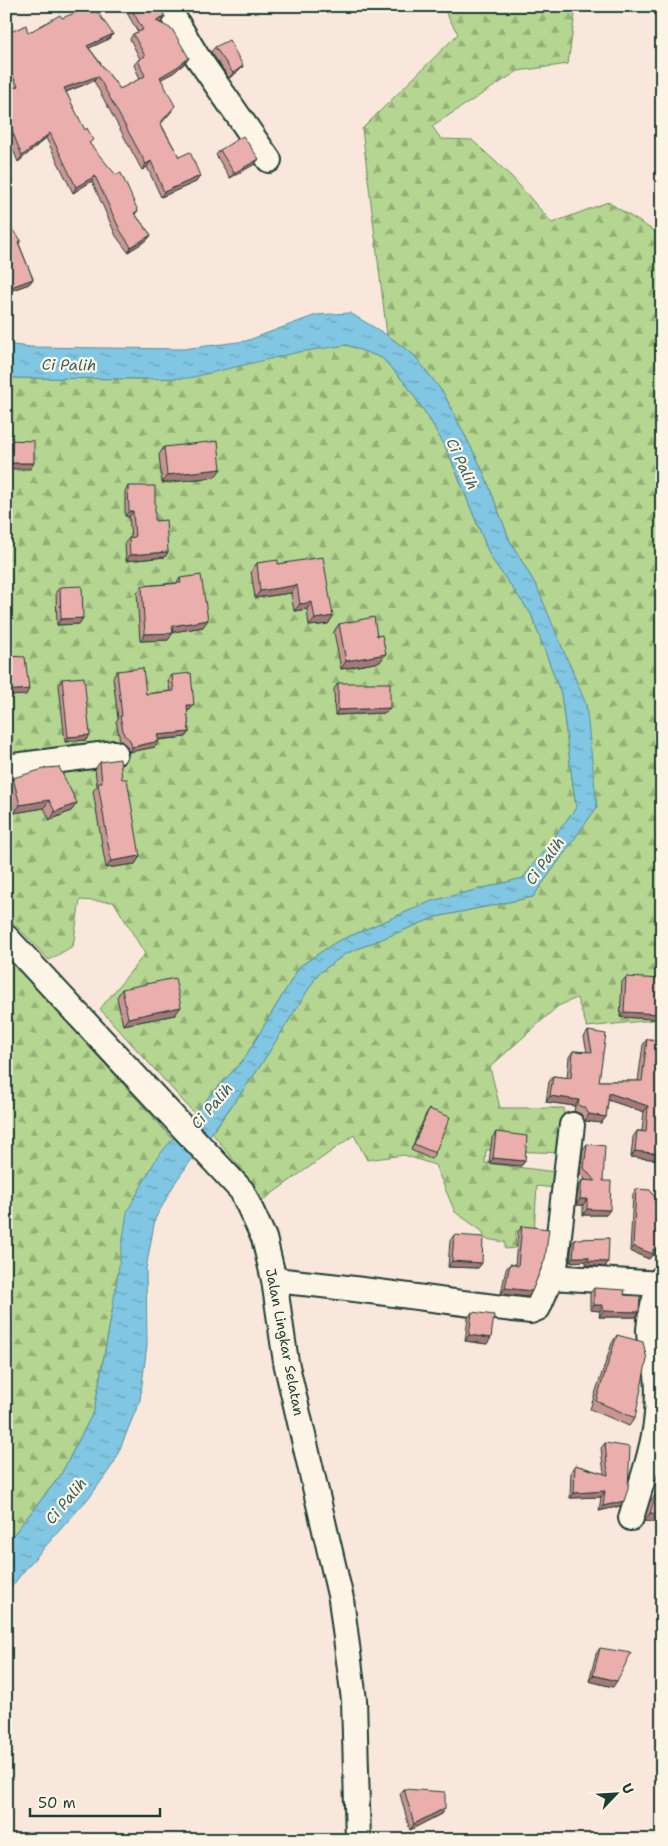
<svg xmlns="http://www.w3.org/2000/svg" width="668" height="1846" viewBox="0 0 668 1846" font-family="'Shantell Sans',sans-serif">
<defs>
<pattern id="forest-firs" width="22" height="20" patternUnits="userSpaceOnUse" patternTransform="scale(1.25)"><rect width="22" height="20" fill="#b5d690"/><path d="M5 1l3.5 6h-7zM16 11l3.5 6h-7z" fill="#93af76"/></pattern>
<pattern id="water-ripples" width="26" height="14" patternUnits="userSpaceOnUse" patternTransform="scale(1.25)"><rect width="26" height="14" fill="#81c6e2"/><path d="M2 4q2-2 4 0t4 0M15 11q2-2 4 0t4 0" fill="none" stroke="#69a2b8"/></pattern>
</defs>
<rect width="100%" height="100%" fill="#f8e7da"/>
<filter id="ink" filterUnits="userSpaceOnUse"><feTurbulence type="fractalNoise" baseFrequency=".02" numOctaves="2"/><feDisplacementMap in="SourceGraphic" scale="10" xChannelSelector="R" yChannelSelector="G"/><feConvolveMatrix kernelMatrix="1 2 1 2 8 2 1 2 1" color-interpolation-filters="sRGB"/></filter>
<g filter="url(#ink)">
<path fill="url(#forest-firs)" stroke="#6a8a62" d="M442,6H576L568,64L518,71L432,126L441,139L472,140L511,176L552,223L608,202L662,236V1019L587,1027L577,998L558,1006L490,1067L500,1108H564L562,1153L486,1150L485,1163L555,1172V1188L537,1186L534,1231H516L515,1248L505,1249V1242L485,1239L482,1231L455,1212L435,1165L404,1155L367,1160L354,1135L263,1200L244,1173L212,1133L257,1071L318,974L345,954L436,917L533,897L597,807L537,587L510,541L483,471L444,394L415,356L387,335L362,129L458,34Z
M347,345L382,358L406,384L430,420L448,452L491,558L531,614L561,694L576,808L523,878L432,901L336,942L300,966L244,1059L194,1113L100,1009L145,954L114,902L80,900L73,946L49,960L6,915V378L147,379L299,351Z
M6,955L173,1139L156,1159L112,1312L94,1411L60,1476L6,1544Z"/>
<path fill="url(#water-ripples)" stroke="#5a8f9c" d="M350,313L387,335L415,356L444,394L483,471L510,541L537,587L586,704L597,807L533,897L436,917L345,954L318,974L257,1071L176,1181L155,1219L146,1268L147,1345L140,1400L114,1463L92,1494L27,1567L6,1594V1544L60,1476L94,1411L112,1312L127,1212L156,1159L194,1113L244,1059L300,966L336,942L432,901L523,878L576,808L561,694L531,614L491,558L448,452L430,420L406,384L382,358L347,345L299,352L189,378L147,379L6,378V344L30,347L183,349L246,341L316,315Z"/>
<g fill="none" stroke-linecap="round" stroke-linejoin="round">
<defs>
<path id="minor" d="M167,6L196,55L269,160
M6,767L115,753
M6,937L242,1191L264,1238L274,1280L286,1362L341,1599L354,1700L358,1840
M552,1277L660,1284
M274,1280C360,1288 445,1302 531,1311L538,1308L555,1268L572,1125
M631,1518C640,1487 655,1445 657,1414C658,1399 659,1382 656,1368C653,1355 649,1344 649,1330C650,1311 656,1296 662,1278"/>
</defs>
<use href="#minor" stroke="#1f3d34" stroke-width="28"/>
<use href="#minor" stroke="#fcf5e5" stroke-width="24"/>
</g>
<path fill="#c99695" stroke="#1f3d34" d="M123,6H159L165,17L160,23L189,58L185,63L173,73L161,79L172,111L161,124L179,157L200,176L196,182L161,197L147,167L142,170L94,81L66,92L90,144L138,211L135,214L151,235L147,240L128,252L116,236L92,181L73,193L46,138L18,162L6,132V92L13,89L6,76V34L28,33L62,18L113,34L109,39L89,48L120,89L140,79L134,65L138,60L140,59L130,39L133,34L138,32Z
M215,47L243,66L239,71L229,78L211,52Z
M220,150L255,164L230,178L216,155Z
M6,226L21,240L19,244L33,279L29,284L7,292L6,291Z
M164,447L215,477L162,483L159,455Z
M128,486L155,521L168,552L165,557L126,561L125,543L129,538L131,537L129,517L125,516V492Z
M257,563L278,564L333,616L328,624L309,626L307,609L294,611L291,593L255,598L251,571Z
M180,578L203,627L173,632L168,640L140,641L137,593L142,586L177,583Z
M60,587L83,618L79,624L57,625L56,592Z
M339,624L377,636L380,662L341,669L334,632Z
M117,671L146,694L170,691L168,680L172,675L190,710H187L189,732L186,737L158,740L155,747L129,752L126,745L120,740L116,721L118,719L113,677Z
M62,679L86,740L65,742L59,685Z
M338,683L386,713L335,715L334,689Z
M100,762L140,856L135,864L106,868L93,791L97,786L95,769Z
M13,778L77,803L71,811L50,820L44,808L14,813L8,786Z
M626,977L656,1019L620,1017L622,982Z
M122,989L175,1015L123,1025L117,997Z
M588,1031L599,1081H638L643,1045L647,1039L662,1040V1160L631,1157L633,1137L637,1131H642L644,1112L608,1100L606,1117L601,1123L585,1121L581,1114L574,1111L575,1106L546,1102L549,1082L553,1076L567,1078L569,1057L573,1051L587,1052L584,1037Z
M429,1109L435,1153L431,1159L411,1150L426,1114Z
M496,1132L525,1161L521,1166L489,1163L492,1138Z
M587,1144L603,1181L606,1215H583V1205H576L579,1186L582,1180H586L580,1174L583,1149Z
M636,1189L654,1196H662V1256L652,1255L649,1259L630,1251L633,1194Z
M522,1226L528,1297L501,1294L506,1269L510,1264L515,1265L518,1232Z
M454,1235L482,1263L478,1268L448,1267L450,1241Z
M575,1239L608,1262L605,1267L586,1265V1261L570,1262L572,1243Z
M594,1288L636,1317H599L600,1311L590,1310V1293Z
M472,1312L487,1344L465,1341L468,1318Z
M617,1335L635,1418L629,1426L590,1409L612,1343Z
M605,1443L620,1506L599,1511L601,1497L570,1498L571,1471L575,1465L604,1474L601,1448Z
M656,1494L662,1496V1523L644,1521L650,1502Z
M600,1648L613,1687L589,1681L596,1654Z
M404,1789L445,1808L441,1814L410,1830L400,1794Z"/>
<path fill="#a47a79" stroke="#1f3d34" d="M165,17L161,23L152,27L156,21Z
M113,34L109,39L83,51L87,46Z
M189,58L185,63L173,73L156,82L160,77Z
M243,66L239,71L229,78L233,73Z
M98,76L94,81L60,94L64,88Z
M50,133L46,138L18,162L22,156Z
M259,159L255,164L230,178L234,173Z
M151,161L147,167L142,170L146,164Z
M95,176L92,181L73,193L76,187Z
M200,176L196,182L161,197L164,192Z
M151,235L147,240L128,252L131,247Z
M33,279L29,284L7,292L11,287Z
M6,463H34L30,469H6Z
M221,469L215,477L162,483L167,475Z
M129,511H133L129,517L125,516Z
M168,552L165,557L126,561L130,555Z
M297,585L291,593L255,598L260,591Z
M312,602L307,609L294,611L300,604Z
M333,616L328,624L309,626L315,619Z
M83,618L79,624L57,625L61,619Z
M208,620L203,627L168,633L172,626Z
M173,633L168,640L140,641L145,634Z
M386,654L380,662L341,669L346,661Z
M29,689L26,695L6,696V691Z
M187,705H194L190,710L183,711Z
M390,708L386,713L335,715L338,710Z
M189,732L186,737L153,740L157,735Z
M90,735L86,740L65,742L68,737Z
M159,741L155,747L129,752L132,747Z
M49,800L44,808L14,813L20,805Z
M77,803L71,811L50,820L55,812Z
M140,856L135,864L106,868L111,861Z
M181,1007L175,1015L123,1025L128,1018Z
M624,1012L660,1014L656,1019L620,1017Z
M609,1093L648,1106L644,1112L605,1099Z
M550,1096L579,1100L575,1106L546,1102Z
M589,1114L606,1117L601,1123L585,1121Z
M635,1151L662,1154V1160L631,1157Z
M493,1158L525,1161L521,1166L489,1163Z
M580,1199H587L583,1205H576Z
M587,1209L610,1210L606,1215H583Z
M633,1246L662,1251V1256L652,1255L649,1259L630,1251Z
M573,1257H589L586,1261L570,1262Z
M452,1261L482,1263L478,1268L448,1267Z
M589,1261L608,1262L605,1267L586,1265Z
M505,1288L532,1291L528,1297L501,1294Z
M594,1305H603L600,1311L590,1310Z
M603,1311L639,1312L636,1317H599Z
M469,1335L491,1338L487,1344L465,1341Z
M605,1491L601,1497L570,1498L574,1493Z
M624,1501L620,1506L599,1511L603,1506Z
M650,1513L662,1514V1523L644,1521Z
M593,1675L617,1681L613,1687L589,1681Z
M445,1808L441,1814L410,1830L414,1824Z"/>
<path fill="#eaafad" stroke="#1f3d34" d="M93,6L113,34L87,46L120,89L145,76L138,60L145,56L133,34L143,30L130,6H159L165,17L156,21L172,29L189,58L177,67L160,77L175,106L160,123L179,157L190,152L200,176L164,192L151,161L146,164L98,76L64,88L85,130L87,128L93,140L89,143L116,175L121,173L138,211L134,213L151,235L131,247L120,230L95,176L76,187L50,133L22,156L7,118L6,119V92L18,86L6,63V34L26,25L28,33L60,15L62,18Z
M229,40L243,66L233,73L215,47Z
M243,136L259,159L234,173L220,150Z
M8,225L21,240L18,242L33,279L11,287L6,275V226Z
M6,440L34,441V463H6Z
M218,441L221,469L167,475L164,447Z
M128,486H155V521L166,520L168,552L130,555L129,538L135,537L133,511H129Z
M323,557L333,616L315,619L312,602L300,604L297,585L260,591L257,563L278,560V564Z
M201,575L208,620L172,626L173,633L145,634L142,586L181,583L180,578Z
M82,586L83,618L61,619L60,587Z
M374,617L377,636L382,635L386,654L346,661L339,624Z
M6,656L25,657L29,689L6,691Z
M143,668L146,694L174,691L172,675L191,673L194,705H187L189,732L157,735L159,741L132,747L130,740L124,735L120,716H122L117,671Z
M84,677L90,735L68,737L62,679Z
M338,683H390V708L338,710Z
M120,759L122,779H127L140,856L111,861L98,783H102L100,762Z
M59,767L77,803L55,812L49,800L20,805L13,778L47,768Z
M626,977L662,979L660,1014L624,1012Z
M175,978L181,1007L128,1018L122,989Z
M588,1031L606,1034L599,1081H642L647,1039L662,1040V1154L635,1151L637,1131L646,1132L648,1106L609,1093L606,1117L589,1114L585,1108L578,1105L579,1100L550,1096L553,1076L571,1078L573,1051L592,1052Z
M429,1109L450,1117L435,1153L414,1144Z
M496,1132L527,1136L525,1161L493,1158Z
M587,1144L605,1146L603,1181H611L610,1210L587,1209V1199H580L582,1180L595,1181L584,1168Z
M636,1189L650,1190L654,1196H662V1251L653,1249V1254L633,1246Z
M522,1226L549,1229L545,1259L532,1291L505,1288L510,1264L518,1266Z
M454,1235L483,1237L482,1263L452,1261Z
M609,1238L608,1262L589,1261V1257H573L575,1239Z
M594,1288L625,1290L624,1295L640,1296L639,1312L603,1311V1305H594Z
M472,1312L494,1315L491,1338L469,1335Z
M617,1335L643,1342L647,1359L635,1418L596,1401Z
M605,1443L630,1447L628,1489L624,1501L603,1506L605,1491L574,1493L575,1465L608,1475Z
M656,1494L662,1496V1514L650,1513Z
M600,1648L631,1653L617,1681L593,1675Z
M404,1789L445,1792V1808L414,1824Z"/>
</g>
<g text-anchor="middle" stroke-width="4.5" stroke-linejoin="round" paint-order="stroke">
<g font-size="14" fill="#1f3d34" stroke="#fcf5e5">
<text transform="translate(285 1342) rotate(79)" y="5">Jalan Lingkar Selatan</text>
</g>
<g font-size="15" font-style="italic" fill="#385f60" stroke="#fcf5e5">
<text transform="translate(69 365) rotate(1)" y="5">Ci Palih</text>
<text transform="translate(462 464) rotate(65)" y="5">Ci Palih</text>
<text transform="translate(545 861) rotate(-54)" y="5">Ci Palih</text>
<text transform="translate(212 1106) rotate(-49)" y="5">Ci Palih</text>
<text transform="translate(66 1501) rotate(-50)" y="5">Ci Palih</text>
</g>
</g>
<rect width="668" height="1846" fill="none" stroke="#fcf5e5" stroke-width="25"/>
<rect x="12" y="12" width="643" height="1821" fill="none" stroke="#1f3d34" stroke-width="2" filter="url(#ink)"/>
<g transform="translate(616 1794) rotate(65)" stroke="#fcf5e5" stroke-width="4" paint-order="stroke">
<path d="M0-4L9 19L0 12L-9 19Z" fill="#1f3d34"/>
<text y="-8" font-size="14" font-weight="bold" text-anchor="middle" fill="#1f3d34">U</text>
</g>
<path d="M30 1808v8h130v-8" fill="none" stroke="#1f3d34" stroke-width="2.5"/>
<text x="38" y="1808" font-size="15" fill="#1f3d34" stroke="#fcf5e5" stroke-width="4" paint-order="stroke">50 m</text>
</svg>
